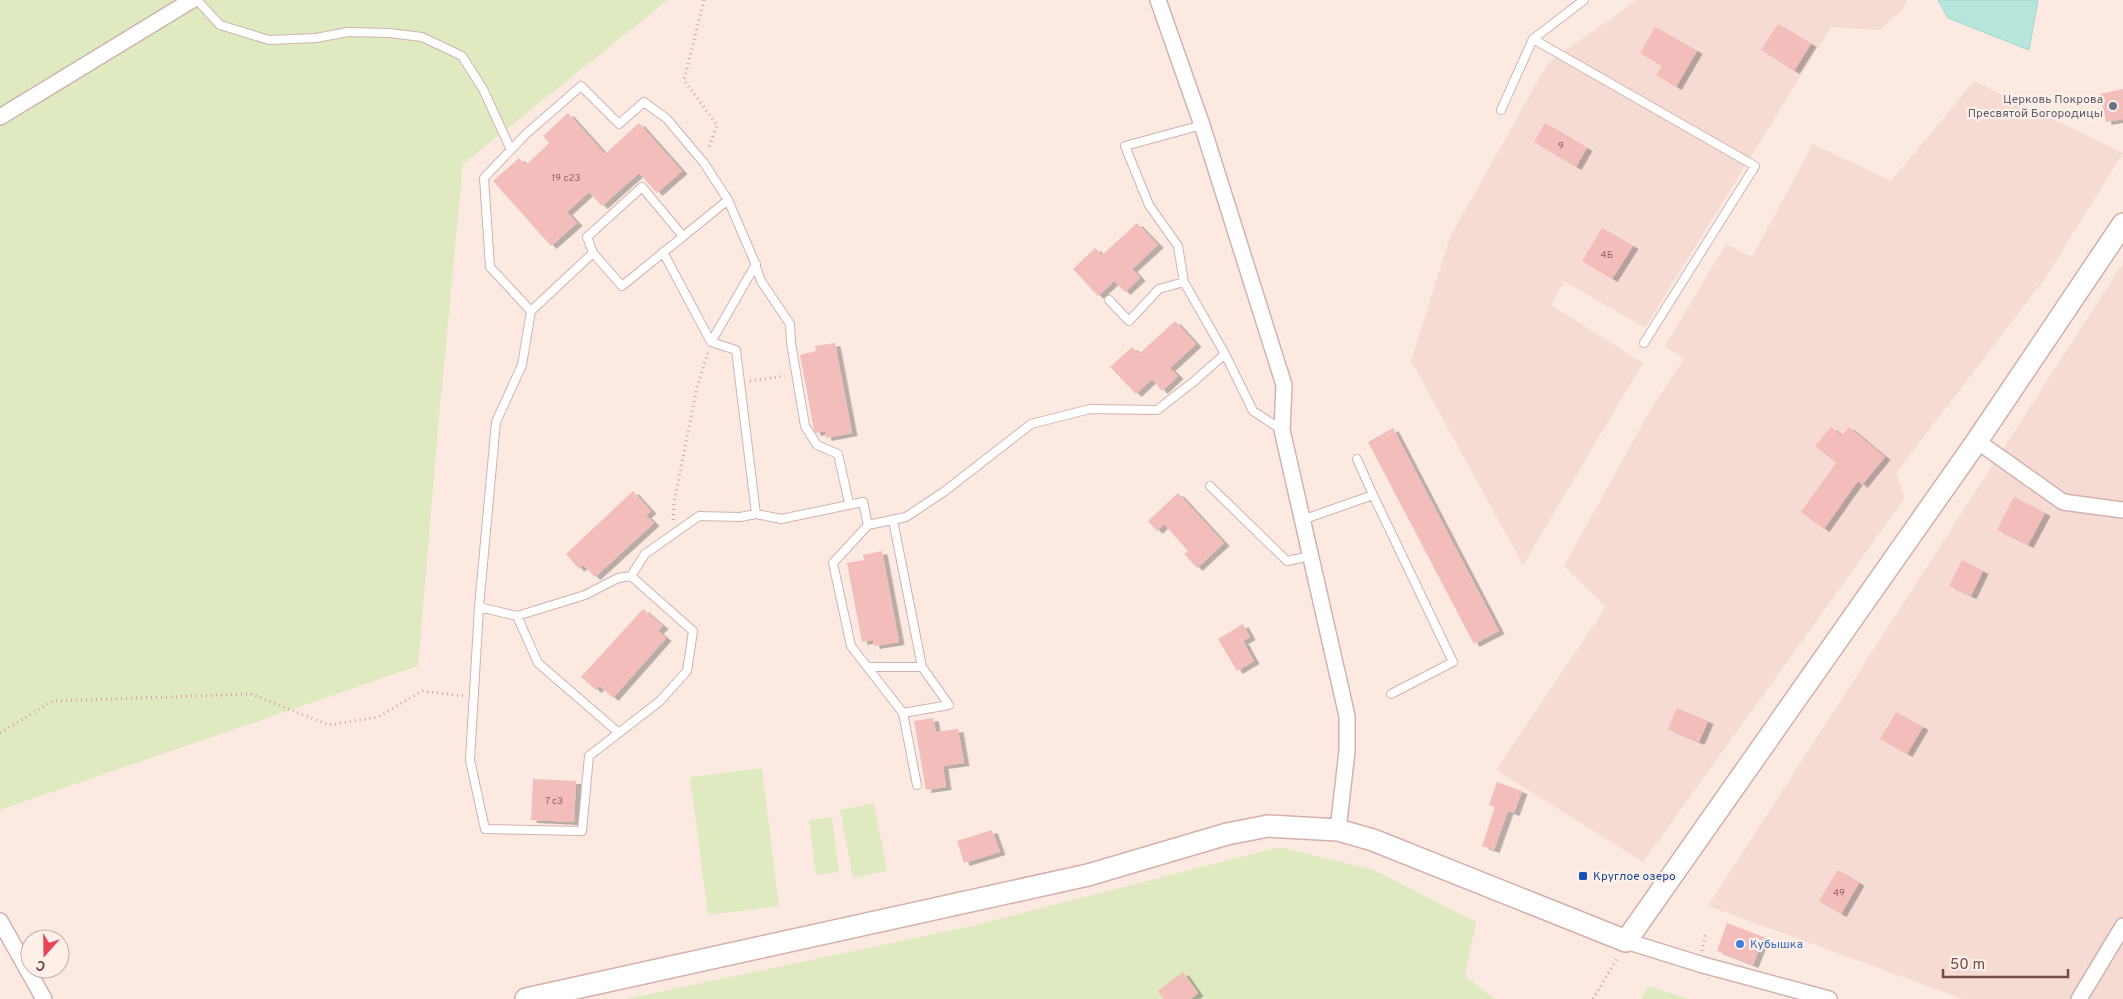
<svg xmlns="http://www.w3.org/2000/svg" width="2123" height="999" viewBox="0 0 2123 999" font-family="Overpass,sans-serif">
<defs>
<filter id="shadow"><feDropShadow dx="5.5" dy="3" stdDeviation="0" flood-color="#0004"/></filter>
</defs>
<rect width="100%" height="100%" fill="#fceae2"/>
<path fill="#f6dbd4" d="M1637,0H1907L1903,9L1879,30L1831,27L1645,328L1564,281L1551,305L1643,363L1523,565L1411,361L1450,237L1548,63Z
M1974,81L2123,153L2044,280L1896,473L1905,498L1643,862L1496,770L1606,607L1564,566L1649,412L1684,359L1665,346L1726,244L1752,257L1813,144L1891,181Z
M2123,263V999H1963L1708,906Z"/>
<path fill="#dfeac1" d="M0,0H668L463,164L439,418L418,666L0,810Z
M762,768L779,906L708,915L690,777Z
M874,803L887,871L853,878L840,810Z
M832,817L839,872L816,875L809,820Z
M1280,847L1374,870L1476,922L1465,976L1495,999H626L967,927Z
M1649,986L1688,999H1641Z"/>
<path fill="#b7e6dd" stroke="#9dd8cd" d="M1938,0H2038L2029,50L1948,18Z"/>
<path fill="#f2bdba" filter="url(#shadow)" d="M1778,24L1811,44L1794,71L1761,50Z
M1655,27L1697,51L1676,87L1656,75L1662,66L1640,53Z
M2123,89V119L2106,122L2100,94Z
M568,113L605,154L639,123L682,171L657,193L639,173L602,206L589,192L567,212L577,223L551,246L493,181L519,158L526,165L549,143L543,136Z
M1545,123L1587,148L1576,167L1534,142Z
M1137,223L1158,245L1132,269L1140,278L1125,292L1114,281L1098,296L1073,269L1095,248L1102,255Z
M1602,228L1633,246L1612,279L1582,261Z
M1175,321L1196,344L1170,368L1178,376L1162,391L1152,379L1136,394L1110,367L1132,347L1139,354Z
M835,343L852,433L826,438L825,431L816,433L814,430L800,355L816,351L815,346Z
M1831,427L1842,436L1849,427L1885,457L1862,485L1858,481L1824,529L1801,512L1836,463L1815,446Z
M1393,428L1499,631L1474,644L1368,442Z
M633,491L651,511L646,515L654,523L595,577L583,565L579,569L566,554Z
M1178,493L1224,543L1197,568L1184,554L1188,551L1164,524L1157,531L1148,521Z
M2014,497L2045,513L2028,545L1997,530Z
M882,551L899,642L874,646L873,640L862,642L847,563L864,560L863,555Z
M1962,560L1983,571L1971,596L1949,586Z
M643,609L663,626L658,631L666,638L613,698L600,686L596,690L581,677Z
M1243,624L1250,637L1243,641L1254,661L1237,671L1218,639Z
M1677,708L1708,721L1699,742L1668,729Z
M1896,712L1923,727L1907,754L1880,739Z
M933,718L936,732L958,729L964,763L943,766L946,787L926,790L914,721Z
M533,779L576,781L574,822L531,820Z
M1497,782L1522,791L1514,813L1508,811L1494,850L1482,846L1495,807L1489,805Z
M992,830L1000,852L964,863L957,841Z
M1838,870L1859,883L1841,914L1819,901Z
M1727,923L1764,937L1753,965L1717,951Z
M1183,972L1198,993L1191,999H1164L1158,991Z"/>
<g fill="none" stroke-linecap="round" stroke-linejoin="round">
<defs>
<path id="service" d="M197,0L220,25L269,40L316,38L348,32L389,33L422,37L462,56L483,89L511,150
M1533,39L1755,166L1644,343
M1501,110L1533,39L1584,0
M1202,125L1125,146L1149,205L1178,246L1184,282L1225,354
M728,200L622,286L593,253L531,311L490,267L484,178L527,133L581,86L619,124L644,102L667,119L704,163L728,200L753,258L761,281L790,324L791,343L805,426L817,445L838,454L849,503
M663,252L711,342L736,350L756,514
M593,253L587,237L642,187L682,235
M1109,300L1129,321L1159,289L1184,282
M531,311L522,365L496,422L479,607L470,760L485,829L582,831L589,756L660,701L687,671L693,631L631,576L645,554L699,516L740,517L756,514L781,519L863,502L868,525L906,517L945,491L1031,424L1090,409L1157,410L1192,383L1225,354L1253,411L1282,430
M711,342L756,264
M1357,459L1373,495
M1210,486L1287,561L1311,556
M893,520L922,667L949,705L903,713L917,785
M1302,520L1373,495L1453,662L1391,694
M868,525L833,563L851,646L903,713
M479,607L517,616L585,595L618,578L631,576
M517,616L538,663L619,733
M868,667H922"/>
<path id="minor" d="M1158,0L1202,125L1284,385L1282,430L1347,716V751L1338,830
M0,117L192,0
M1977,441L2063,502L2123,510
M0,921L44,999
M1626,941L1703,965L1829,999
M2079,999L2123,926"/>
<path id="secondary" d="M526,999L1088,875L1227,834L1268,826L1338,830L1373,840L1626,941L1977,441L2123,224"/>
</defs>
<use href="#service" stroke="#d2b2ae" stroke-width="10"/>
<use href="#minor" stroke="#d2b2ae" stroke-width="18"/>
<use href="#secondary" stroke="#d5afab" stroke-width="24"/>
<path stroke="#d7a09d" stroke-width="3" stroke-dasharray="1 4" stroke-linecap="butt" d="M704,0L684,80L717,125L708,150
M750,381L785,376
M673,520L674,502L697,387L708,353
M0,733L53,701L251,694L329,725L378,717L422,691L464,696
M1702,951L1706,932
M1593,999L1618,957"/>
<use href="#service" stroke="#fff" stroke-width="8"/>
<use href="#minor" stroke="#fff" stroke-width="15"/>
<use href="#secondary" stroke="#fff" stroke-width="21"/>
</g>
<circle fill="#6b7280" stroke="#ffefe9" stroke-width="2" cx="2113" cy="106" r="5"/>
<rect fill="#1a4fb4" stroke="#ffefe9" stroke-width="2" x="1578" y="871" width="10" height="10" rx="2.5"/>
<circle fill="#3f7fe0" stroke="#ffefe9" stroke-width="2" cx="1740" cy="944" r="5"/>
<g text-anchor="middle" stroke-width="4.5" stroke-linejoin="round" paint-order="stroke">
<g font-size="10" fill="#946664">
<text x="1561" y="149">9</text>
<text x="566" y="181">19 с23</text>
<text x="1607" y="258">4Б</text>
<text x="554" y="804">7 с3</text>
<text x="1839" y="896">49</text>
</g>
<g font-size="12" fill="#5b616d" stroke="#ffefe9" text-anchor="end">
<text x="2103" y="103">Церковь Покрова<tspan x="2103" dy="14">Пресвятой Богородицы</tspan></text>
</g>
<g font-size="12" fill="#164399" stroke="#ffefe9" text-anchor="start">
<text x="1593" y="880">Круглое озеро</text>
</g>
<g font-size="12" fill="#366cbe" stroke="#ffefe9" text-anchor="start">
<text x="1750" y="948">Кубышка</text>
</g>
</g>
<g transform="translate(45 954) rotate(200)"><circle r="24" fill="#ffefe9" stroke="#c7ada9"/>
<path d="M0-4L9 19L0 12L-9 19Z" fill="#e84658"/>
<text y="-8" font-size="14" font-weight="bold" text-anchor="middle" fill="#744948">С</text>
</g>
<path d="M1943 969v8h125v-8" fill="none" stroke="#744948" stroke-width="2.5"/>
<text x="1950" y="969" font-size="15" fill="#744948" stroke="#ffefe9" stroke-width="4" paint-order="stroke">50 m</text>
</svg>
